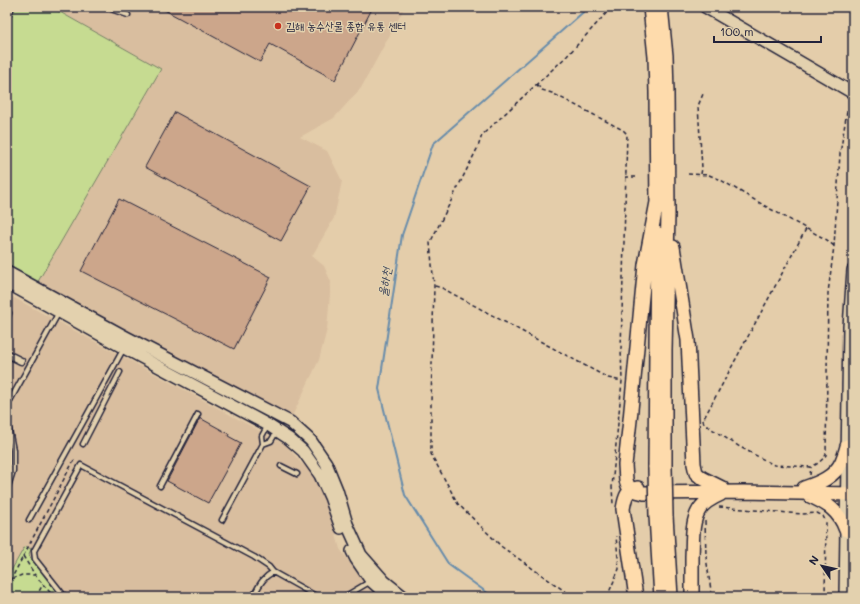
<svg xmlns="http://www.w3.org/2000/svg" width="860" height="604" viewBox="0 0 860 604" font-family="Mali,'Poor Story',sans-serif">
<rect width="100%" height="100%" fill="#e4cdaa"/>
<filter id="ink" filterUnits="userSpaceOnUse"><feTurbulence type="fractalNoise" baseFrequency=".025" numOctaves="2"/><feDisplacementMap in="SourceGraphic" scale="8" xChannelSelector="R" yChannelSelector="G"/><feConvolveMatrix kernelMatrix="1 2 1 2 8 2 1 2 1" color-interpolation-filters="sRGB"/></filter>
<g filter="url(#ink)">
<path fill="#d9be9f" d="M51,7H405L361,88L334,118L300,137L327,151L342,181L334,218L312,256L324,266L331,282L327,329L319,360L297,406L289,423L36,285L161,69Z
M7,294L286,445L302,464L309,467L317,480L327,502L340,549L368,588L379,597H7Z"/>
<path fill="#c6db91" stroke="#747e66" d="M11,7H51L161,69L36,285L7,269V14Z
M25,546L31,549L29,554L30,557L60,597H7V578Z"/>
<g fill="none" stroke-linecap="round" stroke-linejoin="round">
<path stroke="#678cab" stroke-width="2" d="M493,597L449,565L405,495L379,389L402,235L433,144L589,7"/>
</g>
<path fill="#cca68b" stroke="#22223b" d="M159,7H373L335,80L270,44L260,62Z
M175,112L311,186L281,241L145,167Z
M119,199L271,277L234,349L81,271Z
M200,418L229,434L228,436L241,443L208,503L167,481Z"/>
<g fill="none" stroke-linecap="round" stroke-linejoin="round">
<defs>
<path id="service" d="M105,7L128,15
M7,406L59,312
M7,420L13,450V471L7,490
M83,444L120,372
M263,444L262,436L268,425
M281,466L297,474
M160,486L198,414
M29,520L124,348
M222,520L263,444L271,441L277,431
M65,597L35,559L34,551L81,465L254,557L269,567L273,572L316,596L321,597
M253,597C259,586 262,578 273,572
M341,597H344L371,581"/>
<path id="pedestrian" d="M7,316L8,313
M7,354L21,361
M7,440H8"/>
<path id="minor" d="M7,13L10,7"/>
<path id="secondary" d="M705,7L853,93
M7,272L126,337L290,422L311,441L326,463L337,490L347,524L361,555L384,581L404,597
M7,283L124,348L268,425L288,438L303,451L320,475L330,497L341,528
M352,551L356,559L371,581L389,597
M845,597L849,327L853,270"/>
<path id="trunk" d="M650,7L655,57L656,92L657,210
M661,7L666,56L667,94L668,213L665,350V468
M657,202L645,265L630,420L625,465L626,480L628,486L631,489L636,491L644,493L743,492L853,494
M673,247L688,340L694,464L696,473L702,478L722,488
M655,468L657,233
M804,488C819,483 835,477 842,461C844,456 846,451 847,446
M808,495C826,503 839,510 846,530
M656,516L661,597
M666,516L671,597
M636,597L623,509C625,498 626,490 638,488
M692,597C692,583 692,570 692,556C693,542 691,523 699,510C704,502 712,498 721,494"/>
</defs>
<use href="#service" stroke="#22223b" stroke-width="7"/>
<use href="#pedestrian" stroke="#22223b" stroke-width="9"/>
<use href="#minor" stroke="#22223b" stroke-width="11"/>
<use href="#secondary" stroke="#22223b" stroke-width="14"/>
<use href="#trunk" stroke="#22223b" stroke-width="16"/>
<path stroke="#22223b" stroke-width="1.5" stroke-dasharray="4 3" stroke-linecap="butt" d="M537,85L542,90L552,93L623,130L627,134L621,349L622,381L612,487L613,504
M688,174L709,175L719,179L765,206L827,240L834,246
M701,174L702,168L698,106L703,94
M625,177H637
M806,229L703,420L704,424L740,447L774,465L811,467C818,464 821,461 826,455L828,293L834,246L840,154L847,111
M435,286L442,288L608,378L622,381
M810,475L811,467
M719,507L802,514L817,513L823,516L826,522L825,597
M705,521L706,557L712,597
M23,556L35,575L54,597
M12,579L22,575H35
M7,587L74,460
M36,597L43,584
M573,597L502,547L458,504L431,454V402L434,286L430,243L478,147L482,135L567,56L612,7
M607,597L619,569L616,536"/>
<use href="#service" stroke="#e3d1ae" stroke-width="4"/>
<use href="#pedestrian" stroke="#e3d1ae" stroke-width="6"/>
<use href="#minor" stroke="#e3d1ae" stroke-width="8"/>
<use href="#secondary" stroke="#e3d1ae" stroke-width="11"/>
<use href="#trunk" stroke="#fedbac" stroke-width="13"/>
<defs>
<path id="trunk-bridge" d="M655,468L656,516
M665,468L666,516"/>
</defs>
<use href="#trunk-bridge" stroke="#22223b" stroke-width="16" stroke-linecap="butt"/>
<use href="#trunk-bridge" stroke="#fedbac" stroke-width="13"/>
</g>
</g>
<circle fill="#c8321e" stroke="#e3d1ae" stroke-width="1.5" cx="278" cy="26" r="4"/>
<g text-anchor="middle" stroke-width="3" stroke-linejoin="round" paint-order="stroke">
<g font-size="11" fill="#22223b" stroke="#e3d1ae" text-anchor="start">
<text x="286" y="30">김해 농수산물 종합 유통 센터</text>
</g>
<g font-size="12" font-style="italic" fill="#333d57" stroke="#e3d1ae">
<text transform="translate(385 282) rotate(-81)" y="4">율하천</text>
</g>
</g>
<rect width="860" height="604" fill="none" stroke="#e3d1ae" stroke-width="24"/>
<rect x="12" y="12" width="836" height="580" fill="none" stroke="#22223b" stroke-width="1.5" filter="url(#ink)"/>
<g transform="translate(822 566) rotate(304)" stroke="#e3d1ae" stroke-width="3" paint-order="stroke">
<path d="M0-3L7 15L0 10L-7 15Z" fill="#22223b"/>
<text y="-6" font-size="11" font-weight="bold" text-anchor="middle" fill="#22223b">N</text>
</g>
<path d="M714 36v6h107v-6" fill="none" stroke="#22223b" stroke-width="2"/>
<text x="720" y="36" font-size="12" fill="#22223b" stroke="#e3d1ae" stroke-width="3" paint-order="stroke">100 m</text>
</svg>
